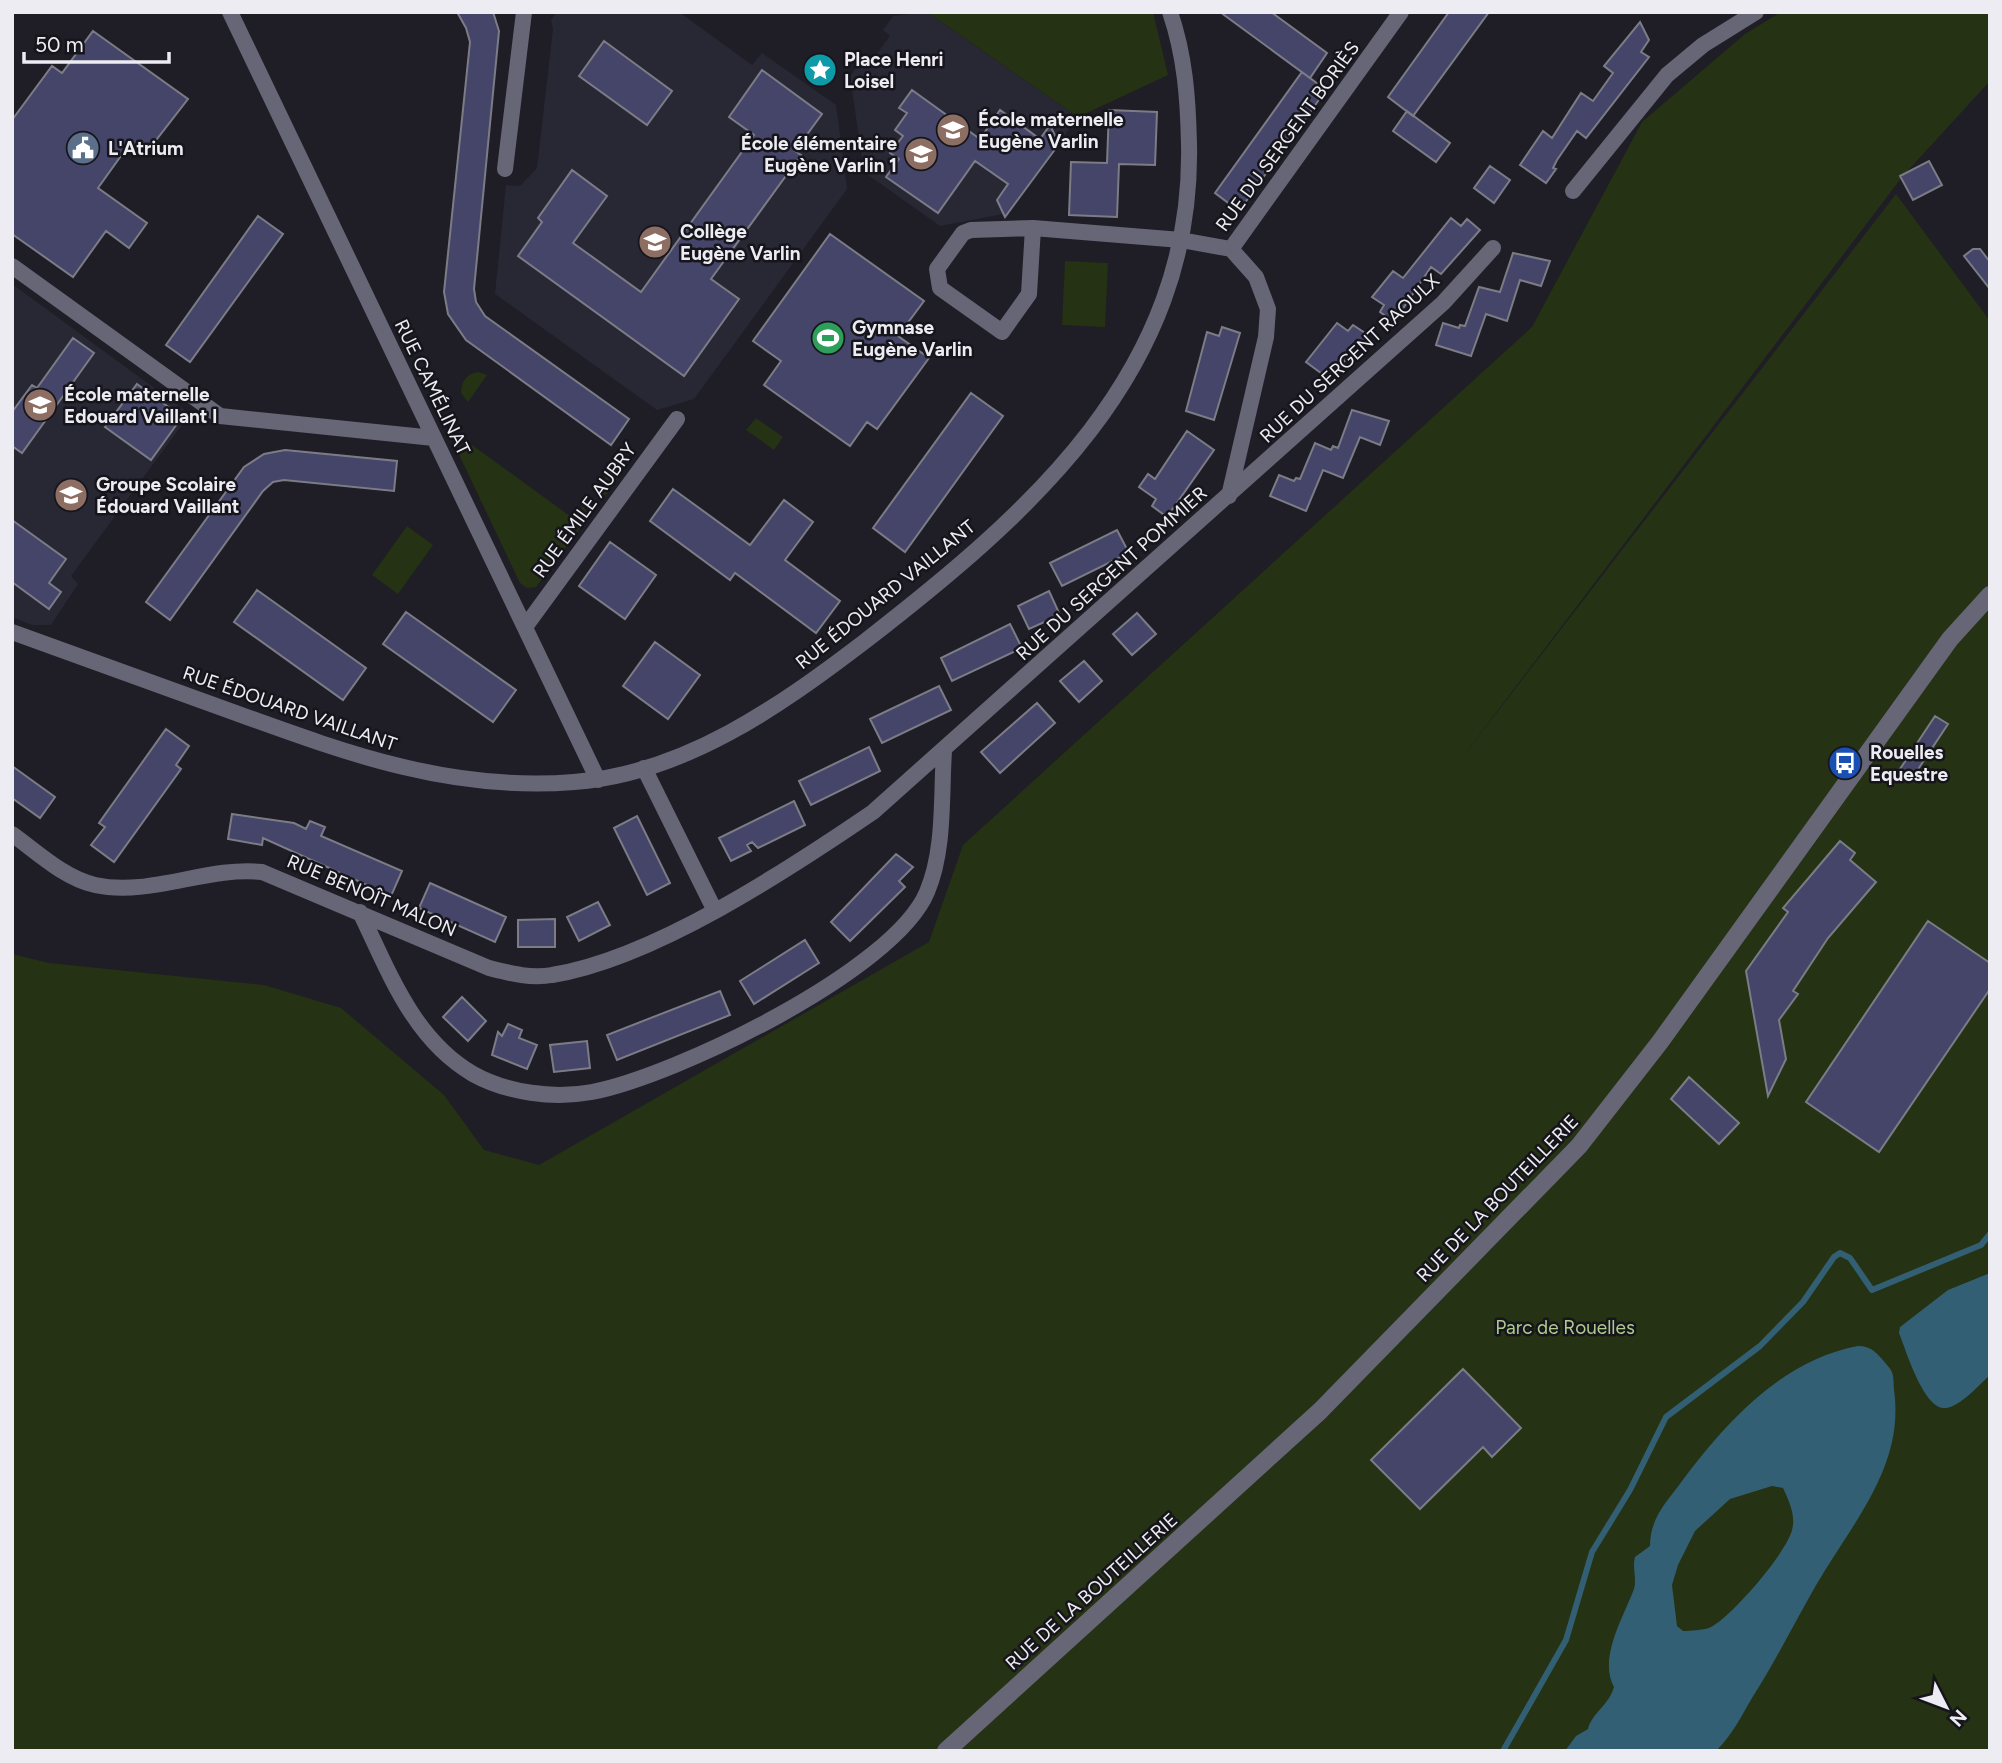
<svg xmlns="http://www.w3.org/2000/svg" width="2002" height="1763" viewBox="0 0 2002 1763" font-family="Figtree,sans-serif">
<rect width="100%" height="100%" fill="#1f1e26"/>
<path fill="#282734" d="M557,12H679L752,65L762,53L836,105L847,189L694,399L657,410L495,294L506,185L520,186L537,168L553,29L551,20Z
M927,12L1078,117L1008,213L940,226L864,172L850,76L863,59L870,63L890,36L883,30L893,16Z
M12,284L190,414L71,576L78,584L51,625H32L12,617Z"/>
<path fill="#253213" d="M927,12H1153L1168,75L1078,117Z
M1781,12H1990V81L1902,177L1458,763L1896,194L1990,321V1751H12V954L49,963L264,985L341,1008L444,1095L484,1150L539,1165L929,942L963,845L1532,327L1642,122L1745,34Z
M1065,261L1108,263L1105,327L1062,325Z
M479,372L487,375L468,402L461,393C461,381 467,373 479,372Z
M756,418L783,437L774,450L746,430Z
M472,445L574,519L583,506L589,516L536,587L527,588L520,583L455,446Z
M614,464L621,474L606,495L595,493Z
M407,526L433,545L398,594L372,575Z"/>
<path fill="#325f73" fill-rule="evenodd" d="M1990,1273V1375C1979,1385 1961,1406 1946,1408C1924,1411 1906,1350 1899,1333L1900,1327L1948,1290Z
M1858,1346C1872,1346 1878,1354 1887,1365C1895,1373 1893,1379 1894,1390C1905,1467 1852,1523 1815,1587C1794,1624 1775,1662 1752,1698C1741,1717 1732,1735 1716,1751H1565L1576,1736L1588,1729C1592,1713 1609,1705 1614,1687C1598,1658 1624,1616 1634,1589C1637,1579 1632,1567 1635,1557L1650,1546C1650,1518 1666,1503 1682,1481C1726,1422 1782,1360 1858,1346ZM1772,1486L1783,1488C1789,1501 1796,1515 1792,1530C1787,1552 1730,1619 1709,1628C1703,1630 1690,1631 1683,1631L1677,1626L1672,1585L1678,1565L1695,1531L1730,1499Z"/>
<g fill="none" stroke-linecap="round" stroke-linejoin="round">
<path stroke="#325f73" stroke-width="6" d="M1503,1751L1566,1640L1592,1552L1630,1490L1666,1417L1760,1346L1803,1302L1834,1257L1840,1253L1850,1258L1872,1290L1981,1245L1990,1234"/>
</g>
<path fill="#444568" stroke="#7b7c86" stroke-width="2" d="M457,12H493L499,31L474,289L476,302L485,316L629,419L611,445L466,340L448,314L444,292L470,42L466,28Z
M1220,12H1271L1327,53L1310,78Z
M1449,12H1489L1413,116L1388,97Z
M1640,22L1649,40L1641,52L1649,57L1586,138L1577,131L1557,160L1553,168L1556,169L1546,183L1520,165L1543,131L1552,138L1581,93L1593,101L1613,73L1604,66Z
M93,31L188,99L146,153L131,142L98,188L147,223L129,248L106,231L73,277L12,234V120L52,66L62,73Z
M604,41L672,91L647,125L579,76Z
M762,70L822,114L795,151L801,155L711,279L739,299L684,376L518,256L542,222L538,218L572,170L607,196L573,243L641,292L754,135L729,117Z
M1302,72L1326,90L1239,211L1215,193Z
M912,90L980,139L1000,110L1040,139L1050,125L1059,144L1005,217L997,200L1008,184L975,161L938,213L886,177L899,159L890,153L903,136L895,130L907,113L899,108Z
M1109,110L1157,112L1155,165L1119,164L1117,217L1069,215L1071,162L1107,163Z
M1407,111L1450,143L1436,162L1393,131Z
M1929,161L1942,185L1913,200L1900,176Z
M1490,166L1510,180L1494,203L1474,188Z
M258,216L283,234L190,362L166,345Z
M1451,218L1461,226L1467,219L1480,230L1441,274L1431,267L1394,322L1380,312L1384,305L1372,297L1393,271L1403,278Z
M830,234L924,301L898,336L929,358L877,429L867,422L850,446L764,385L781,361L753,341Z
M1973,249H1980L1990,262V289L1964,256Z
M1513,253L1550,261L1541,286L1520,280L1507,321L1486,314L1471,356L1436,345L1443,323L1459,328L1460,325L1465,326L1479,287L1500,292Z
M1337,323L1348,331L1353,325L1368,335L1329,379L1306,362Z
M1222,327L1240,333L1214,420L1186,411L1207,332L1219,336Z
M73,338L94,353L22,453L12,446V412L32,385L37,388Z
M137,384L182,417L151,460L105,427Z
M971,393L1003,416L905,552L873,528Z
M1352,410L1389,421L1380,445L1360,437L1343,478L1323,470L1306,511L1270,496L1279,475L1294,481L1296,478L1300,479L1315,443L1331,450L1333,446L1338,448Z
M1187,431L1214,450L1167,517L1152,506L1156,499L1139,487L1148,474L1155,479Z
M285,450L397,461L394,491L284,480L273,482L263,491L170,620L146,602L244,467L264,454Z
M673,489L750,545L784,500L813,522L785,560L840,601L816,633L735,573L730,580L650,521Z
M12,520L66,559L49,583L61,592L49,609L12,582Z
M1117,530L1129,553L1062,586L1050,563Z
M610,542L656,575L625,619L579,586Z
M257,590L366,668L343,700L234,622Z
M1049,591L1060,615L1029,629L1018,606Z
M406,612L516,690L493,722L383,644Z
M1137,613L1156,634L1132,655L1113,634Z
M1010,624L1022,648L952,681L941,658Z
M655,642L700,675L668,719L623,686Z
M1084,661L1102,681L1079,702L1060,681Z
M939,686L951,710L882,743L870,719Z
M1037,703L1055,723L1000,773L981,752Z
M1935,716L1948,724L1913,777L1900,769Z
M166,729L189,746L176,765L181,769L114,862L91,845L105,827L99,823Z
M869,747L880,771L811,805L799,781Z
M12,766L55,797L40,818L12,798Z
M794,801L805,825L758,848L752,842L747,845L751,851L731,861L719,838Z
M232,814L294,823L306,829L310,821L325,827L321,836L402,871L391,896L263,838L262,845L228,839Z
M637,816L670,883L647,895L614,828Z
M1840,841L1855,853L1850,860L1876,882L1828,938L1793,991L1798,994L1779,1020L1786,1059L1768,1096L1746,971L1788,912L1783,908Z
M896,854L913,867L899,881L905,887L850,941L831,922Z
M430,883L506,917L495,942L419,908Z
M598,902L610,925L579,941L567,917Z
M555,919V947H518V920Z
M1928,921L1990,963V989L1879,1152L1806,1102Z
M805,940L819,963L754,1004L740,981Z
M720,991L730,1015L617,1060L607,1035Z
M462,997L486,1021L468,1041L443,1017Z
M508,1024L522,1030L519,1038L537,1045L527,1069L492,1055L498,1032L502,1036Z
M587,1041L590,1068L554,1072L550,1045Z
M1689,1077L1739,1123L1719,1144L1671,1099Z
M1463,1369L1521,1428L1492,1457L1483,1447L1420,1509L1371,1460Z"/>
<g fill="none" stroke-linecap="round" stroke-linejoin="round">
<path stroke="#676677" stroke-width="16" d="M230,12L598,780
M505,169L524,12
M1573,191L1667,75L1703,45L1756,12
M1033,228L1029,294L1002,332L940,288L937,269L963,233L971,230L1033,228L1181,240L1231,249L1256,277L1268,309L1266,337L1229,496
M1231,249L1401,12
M12,266L220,416L434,438
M525,627L677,419
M12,632C86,659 159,685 233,712C346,753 451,792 574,782C684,774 780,706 864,642C1029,514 1194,372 1189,144C1188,98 1185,56 1170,12
M644,768L714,909
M12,834C37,852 64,878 95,885C150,897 207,866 262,872L489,968C509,973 531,979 552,975C653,959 788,870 873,812L1443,303L1493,248
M360,912C389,972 413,1039 473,1074C507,1093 554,1099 592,1092C675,1076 894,971 927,892C945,850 941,796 944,751"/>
<path stroke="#676677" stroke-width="18" d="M946,1751L1320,1411L1579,1146L1660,1042L1950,639L1990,595"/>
</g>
<defs>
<symbol id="sight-disc" viewBox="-11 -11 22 22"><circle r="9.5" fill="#0f9aa8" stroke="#16151c"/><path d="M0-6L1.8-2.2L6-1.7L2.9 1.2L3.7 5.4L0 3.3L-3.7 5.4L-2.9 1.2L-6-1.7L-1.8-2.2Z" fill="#fff"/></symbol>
<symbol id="school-disc" viewBox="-11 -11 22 22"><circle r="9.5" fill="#8d6e63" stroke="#16151c"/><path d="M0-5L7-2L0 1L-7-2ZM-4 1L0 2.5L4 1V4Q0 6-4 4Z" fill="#fff"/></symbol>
<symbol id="civic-disc" viewBox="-11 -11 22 22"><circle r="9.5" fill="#5c6f8a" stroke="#16151c"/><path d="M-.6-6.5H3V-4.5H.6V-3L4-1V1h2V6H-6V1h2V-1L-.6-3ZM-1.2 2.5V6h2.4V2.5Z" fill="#fff"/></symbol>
<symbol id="stadium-disc" viewBox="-11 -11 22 22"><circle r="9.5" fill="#2e9e5b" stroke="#16151c"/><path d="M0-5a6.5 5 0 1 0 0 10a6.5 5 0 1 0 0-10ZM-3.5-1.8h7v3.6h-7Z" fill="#fff"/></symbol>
<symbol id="bus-disc" viewBox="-11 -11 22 22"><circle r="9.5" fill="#1a4fb4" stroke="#16151c"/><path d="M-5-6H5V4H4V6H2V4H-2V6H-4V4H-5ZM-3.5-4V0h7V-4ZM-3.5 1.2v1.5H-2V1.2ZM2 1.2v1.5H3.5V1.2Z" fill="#fff"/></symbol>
</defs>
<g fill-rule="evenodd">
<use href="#sight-disc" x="801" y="51" width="38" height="38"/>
<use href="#school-disc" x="934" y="111" width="38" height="38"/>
<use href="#civic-disc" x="64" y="129" width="38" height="38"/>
<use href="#school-disc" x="902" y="135" width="38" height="38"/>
<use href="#school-disc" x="636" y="223" width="38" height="38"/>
<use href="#stadium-disc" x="809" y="319" width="38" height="38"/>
<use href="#school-disc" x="21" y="386" width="38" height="38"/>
<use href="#school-disc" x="52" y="476" width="38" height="38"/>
<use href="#bus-disc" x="1826" y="744" width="38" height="38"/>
</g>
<g text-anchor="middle" stroke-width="5" stroke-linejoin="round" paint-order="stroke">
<g font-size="19" font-weight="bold" fill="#edecf2" stroke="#16151c" text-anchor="start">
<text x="844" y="66">Place Henri<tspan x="844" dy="22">Loisel</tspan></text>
<text x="978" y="126">École maternelle<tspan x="978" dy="22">Eugène Varlin</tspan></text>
<text x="897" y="150" text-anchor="end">École élémentaire<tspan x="897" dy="22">Eugène Varlin 1</tspan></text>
<text x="108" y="155">L'Atrium</text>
<text x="680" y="238">Collège<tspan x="680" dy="22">Eugène Varlin</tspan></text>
<text x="852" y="334">Gymnase<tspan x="852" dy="22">Eugène Varlin</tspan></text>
<text x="64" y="401">École maternelle<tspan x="64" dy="22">Edouard Vaillant I</tspan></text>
<text x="96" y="491">Groupe Scolaire<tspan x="96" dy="22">Édouard Vaillant</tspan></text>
<text x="1870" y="759">Rouelles<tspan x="1870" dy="22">Equestre</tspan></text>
</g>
<g font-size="19" fill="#edecf2" stroke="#16151c">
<text transform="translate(1287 136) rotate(-54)" y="7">RUE DU SERGENT BORIÈS</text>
<text transform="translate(1349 358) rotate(-43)" y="7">RUE DU SERGENT RAOULX</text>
<text transform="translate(433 387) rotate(64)" y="7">RUE CAMÉLINAT</text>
<text transform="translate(584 510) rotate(-54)" y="7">RUE ÉMILE AUBRY</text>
<text transform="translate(1111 573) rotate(-42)" y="7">RUE DU SERGENT POMMIER</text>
<text transform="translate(885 594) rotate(-39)" y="7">RUE ÉDOUARD VAILLANT</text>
<text transform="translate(290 708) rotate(19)" y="7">RUE ÉDOUARD VAILLANT</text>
<text transform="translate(372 895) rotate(23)" y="7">RUE BENOÎT MALON</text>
<text transform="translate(1497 1198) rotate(-46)" y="7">RUE DE LA BOUTEILLERIE</text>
<text transform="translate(1091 1591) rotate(-42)" y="7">RUE DE LA BOUTEILLERIE</text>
</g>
<g font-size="19" fill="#afcb8d" stroke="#16151c">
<text x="1565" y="1334">Parc de Rouelles</text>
</g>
</g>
<rect width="2002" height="1763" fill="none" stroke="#edecf2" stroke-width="28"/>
<g transform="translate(1946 1707) rotate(132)" stroke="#16151c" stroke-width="5" paint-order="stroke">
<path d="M0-5L12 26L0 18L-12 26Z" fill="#edecf2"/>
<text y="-10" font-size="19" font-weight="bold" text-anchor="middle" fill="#edecf2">N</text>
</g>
<path d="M24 52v10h145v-10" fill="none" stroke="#edecf2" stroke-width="3.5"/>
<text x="35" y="52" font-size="21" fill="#edecf2" stroke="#16151c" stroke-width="5" paint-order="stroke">50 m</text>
</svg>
